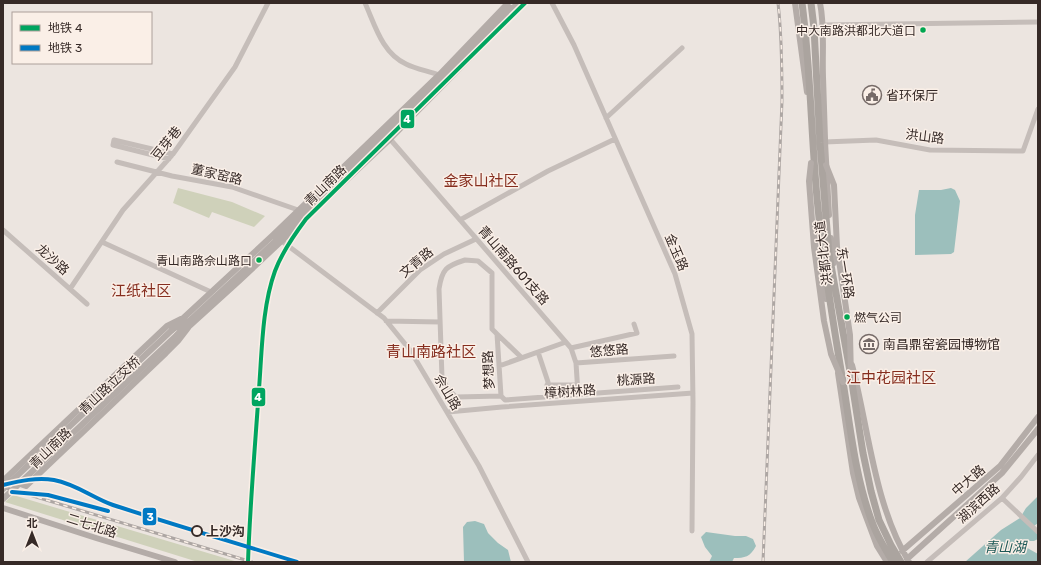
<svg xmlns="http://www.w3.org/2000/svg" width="1041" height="565" viewBox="0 0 1041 565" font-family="Rubik,'Noto Sans SC',sans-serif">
<rect width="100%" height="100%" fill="#ece5e0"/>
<path fill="#cfd1ba" d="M178,188L232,202L265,216L254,227L212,212L209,218L173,203Z
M13,495L238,562H198L5,502Z"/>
<path fill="#9cbfbc" d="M951,188L955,190L960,201L954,252L951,254L915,255V215L919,190H941Z
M1038,496V523L1034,526C1034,531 1038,533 1038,539L1034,541H1022V545L1038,554V562H965L1001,530L1020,518L1026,508Z
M475,521L484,524L488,533L498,543L508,550L511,562H464L463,527L467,522Z
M706,532L735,536H746L753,539L756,546C750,557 745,558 734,558L732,562H709L712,556L705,547L701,537Z"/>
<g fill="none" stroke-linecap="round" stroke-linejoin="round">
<path stroke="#c5bdb9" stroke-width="5" d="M365,3C375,25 382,53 406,64C416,69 428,71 439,75
M552,3L574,45L675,274L692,334L693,402L692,531
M823,25L1038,22
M606,118L682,48
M390,139L571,348L637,333L634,324
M824,142L876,140L930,150L1023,151L1038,109
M169,159L113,145L114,140L173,154
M117,162L172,176L232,187L301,211
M460,220L548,171L615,139
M3,230L87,304
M279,239L384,318L410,350L479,466L528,562
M102,242L211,292
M465,260L478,261L492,273V329L497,334L501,396L456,397L448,389L442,378L439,289C442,269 446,266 465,260Z
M70,289L123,210L173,154L235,67L268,3
M377,313L420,270L444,254L476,239
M386,321L440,322
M497,334L521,357
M571,348L576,363
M538,352L548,382L546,397
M499,366L566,342
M547,385H578
M578,394L576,363L674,356
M501,396L505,400L678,387
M448,412L502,407L693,393
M1002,498L1038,532
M927,562L1002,498L1021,477L1038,455"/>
<path stroke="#b4aca8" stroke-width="6" d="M795,3L807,92
M820,3C825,27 822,52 823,77C824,123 826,169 829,215
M509,12L518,3
M815,223L818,253L826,299
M276,238C357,164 436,87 511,8
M831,238L834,263
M181,319L167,326L5,479L26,486L166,353L178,341L188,328
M179,322L273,235L439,75L508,3
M172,330L185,320
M185,330L239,281L390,139L524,3
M177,335L185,325L280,237
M852,365C869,430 874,504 909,562
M838,373L853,473L859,498L877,546L887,562
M3,508L96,538L175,562
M902,551L1000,466L1038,417
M907,559L1002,473L1038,429"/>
<path stroke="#aba49f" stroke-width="7" d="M802,3C811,71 811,140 818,208C824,269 834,329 844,388C851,433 856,479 872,522C877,536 885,549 893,562
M811,3L814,28L820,143L829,254L851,377L863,453L871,491L879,520L891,545L901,562"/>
<defs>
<path id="rail" d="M3,487L252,562
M763,562L782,101C782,68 782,36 778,3"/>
</defs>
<use href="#rail" stroke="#ada6a3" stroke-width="3"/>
<use href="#rail" stroke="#faefe7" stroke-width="1.5" stroke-dasharray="4.5" stroke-linecap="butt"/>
<path stroke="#b4aca8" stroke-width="6" d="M811,163L809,181L814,247L824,321L831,354L843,382
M826,165L834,185L837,247L850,335L851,377
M3,489L172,330
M3,499L177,335"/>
<defs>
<path id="metro-1" d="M248,562C250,504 255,447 259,389C262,351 262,307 275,271C282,252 294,235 306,219L525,3"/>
<path id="metro-2" d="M3,485C20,481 37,477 54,480C76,484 93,498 113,505C174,525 236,543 297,562
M12,492L48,495L108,511"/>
</defs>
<use href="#metro-1" stroke="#faefe7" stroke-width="7"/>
<use href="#metro-2" stroke="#faefe7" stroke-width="7"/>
<use href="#metro-1" stroke="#00a560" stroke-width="4"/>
<use href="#metro-2" stroke="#0079c3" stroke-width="4"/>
</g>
<defs>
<symbol id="civic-ring" viewBox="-11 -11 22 22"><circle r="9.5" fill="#faefe7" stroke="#766b68" stroke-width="1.5"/><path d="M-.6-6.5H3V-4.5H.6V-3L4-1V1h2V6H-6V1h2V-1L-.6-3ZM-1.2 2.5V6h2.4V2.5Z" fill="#766b68"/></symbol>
<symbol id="museum-ring" viewBox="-11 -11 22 22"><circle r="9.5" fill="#faefe7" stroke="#766b68" stroke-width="1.5"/><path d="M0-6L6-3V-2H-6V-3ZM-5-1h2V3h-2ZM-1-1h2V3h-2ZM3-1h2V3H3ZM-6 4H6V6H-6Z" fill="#766b68"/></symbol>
</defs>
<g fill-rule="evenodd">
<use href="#civic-ring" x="861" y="84" width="22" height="22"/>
<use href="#museum-ring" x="858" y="333" width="22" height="22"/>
</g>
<g fill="#00a651" stroke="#faefe7" stroke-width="1.5">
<circle cx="923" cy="30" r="3.5"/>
<circle cx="259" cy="260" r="3.5"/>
<circle cx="847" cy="317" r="3.5"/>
</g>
<circle fill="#faefe7" stroke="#362a27" stroke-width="2" cx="197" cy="531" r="5"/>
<g text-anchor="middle" stroke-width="3" stroke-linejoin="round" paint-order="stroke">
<g font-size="12" fill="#362a27" stroke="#faefe7" text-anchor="end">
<text x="916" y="35">中大南路洪都北大道口</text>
<text x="252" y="265">青山南路佘山路口</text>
<text x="854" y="322" text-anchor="start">燃气公司</text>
</g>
<g font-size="13" fill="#362a27" stroke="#faefe7" text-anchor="start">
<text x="886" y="100">省环保厅</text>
<text x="883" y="349">南昌鼎窑瓷园博物馆</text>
</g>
<g font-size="13" fill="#362a27" stroke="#faefe7">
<text transform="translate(925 136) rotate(7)" y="5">洪山路</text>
<text transform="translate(166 143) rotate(-51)" y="5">豆芽巷</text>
<text transform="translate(217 174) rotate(13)" y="5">董家窑路</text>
<text transform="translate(325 185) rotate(-44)" y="5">青山南路</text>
<text transform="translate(677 252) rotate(67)" y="5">金玉路</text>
<text transform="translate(823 253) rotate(-97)" y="5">洪都北大道</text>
<text transform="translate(53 259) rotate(42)" y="5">龙沙路</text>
<text transform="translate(416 262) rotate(-40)" y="5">文青路</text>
<text transform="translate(514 265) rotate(49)" y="5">青山南路601支路</text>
<text transform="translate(846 273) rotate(81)" y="5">东一环路</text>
<text transform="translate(609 350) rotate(-5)" y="5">悠悠路</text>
<text transform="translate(488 370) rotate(-93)" y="5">梦想路</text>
<text transform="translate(636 379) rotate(-4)" y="5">桃源路</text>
<text transform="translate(109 385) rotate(-43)" y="5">青山路立交桥</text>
<text transform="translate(570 391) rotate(-4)" y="5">樟树林路</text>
<text transform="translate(448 392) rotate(59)" y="5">佘山路</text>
<text transform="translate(50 448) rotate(-44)" y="5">青山南路</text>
<text transform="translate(968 480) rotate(-41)" y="5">中大路</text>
<text transform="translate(978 503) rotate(-42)" y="5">湖滨西路</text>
<text transform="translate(92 525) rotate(18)" y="5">二七北路</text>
</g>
<g font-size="13" font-weight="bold" fill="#362a27" stroke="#faefe7" text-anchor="start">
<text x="206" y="536">上沙沟</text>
</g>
<g font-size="14" font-style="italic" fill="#1c5856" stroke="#faefe7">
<text x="1005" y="552">青山湖</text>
</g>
<g font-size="15" fill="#862e1f" stroke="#faefe7">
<text x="481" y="186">金家山社区</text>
<text x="141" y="296">江纸社区</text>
<text x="431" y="357">青山南路社区</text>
<text x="891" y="383">江中花园社区</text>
</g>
</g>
<g stroke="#faefe7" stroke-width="1.5">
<rect x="400" y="109" width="15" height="20" rx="4" fill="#00a560"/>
<rect x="251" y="387" width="15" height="20" rx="4" fill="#00a560"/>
<rect x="142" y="507" width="15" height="19" rx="4" fill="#0079c3"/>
</g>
<g font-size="11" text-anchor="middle" font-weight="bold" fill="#fff">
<text x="407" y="123">4</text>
<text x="258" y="401">4</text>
<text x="150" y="521">3</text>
</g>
<rect width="1041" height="565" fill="none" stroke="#362a27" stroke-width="8"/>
<rect x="12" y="12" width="140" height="52" fill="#faefe7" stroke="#aca09a"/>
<rect x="20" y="25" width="20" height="6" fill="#00a560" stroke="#aca09a"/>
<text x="48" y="32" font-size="12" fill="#362a27">地铁 4</text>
<rect x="20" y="45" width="20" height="6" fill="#0079c3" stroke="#aca09a"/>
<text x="48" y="52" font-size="12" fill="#362a27">地铁 3</text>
<g transform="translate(32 533)" stroke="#faefe7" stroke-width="3" paint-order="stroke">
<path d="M0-3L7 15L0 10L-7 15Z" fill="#362a27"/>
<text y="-6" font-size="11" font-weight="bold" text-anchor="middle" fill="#362a27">北</text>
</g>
</svg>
